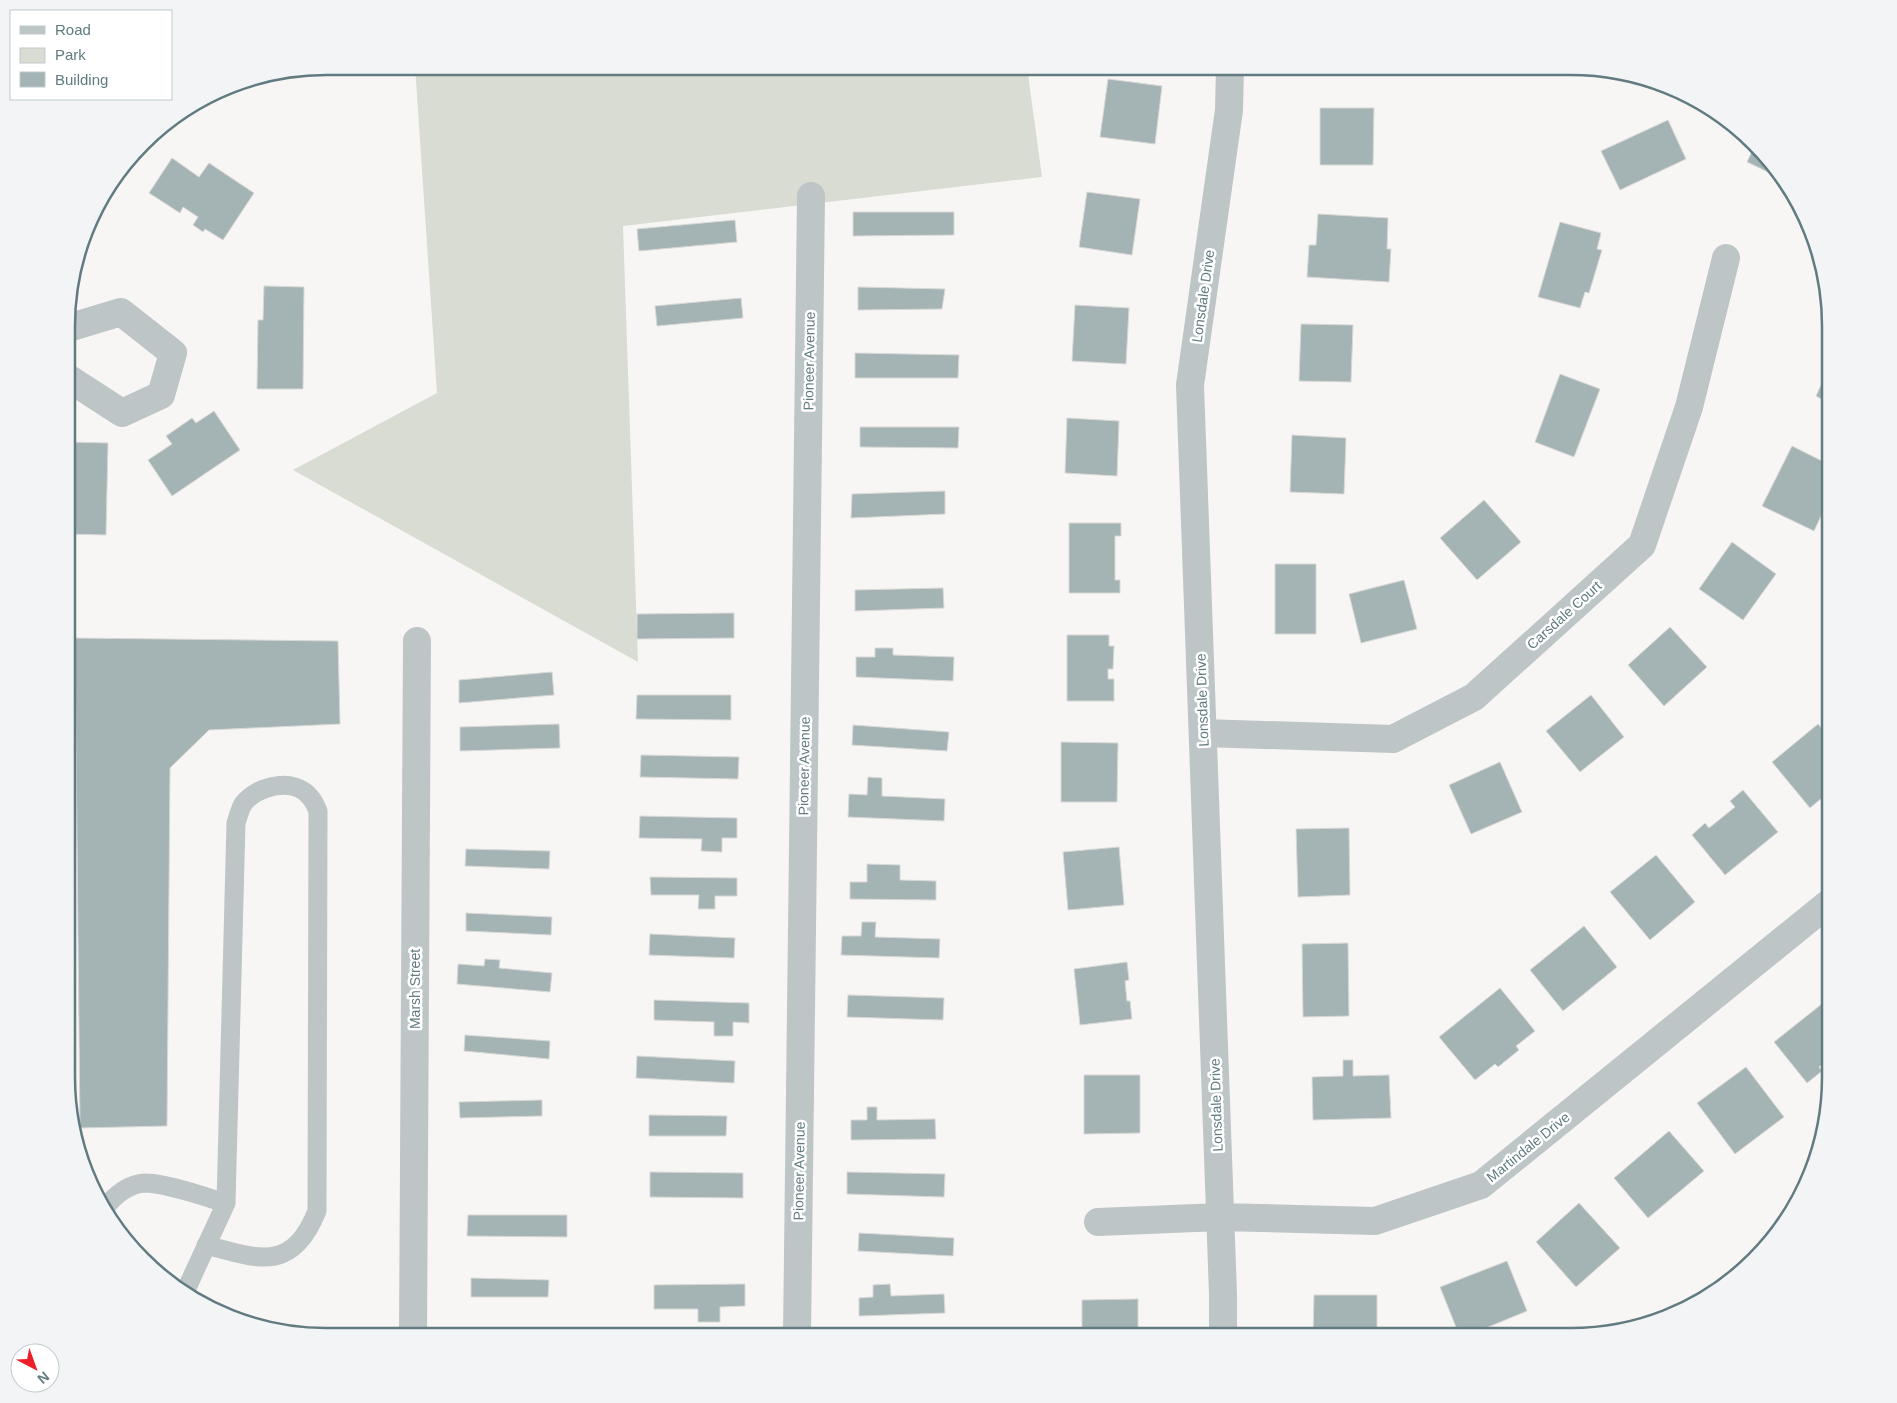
<svg xmlns="http://www.w3.org/2000/svg" width="1897" height="1403" viewBox="0 0 1897 1403" font-family="Arial,sans-serif">
<rect width="100%" height="100%" fill="#f7f6f4"/>
<path fill="#d9dcd3" d="M415,66L1027,67L1042,177L623,226L638,662L293,470L437,393Z"/>
<path fill="#a4b3b4" stroke="#d9d8d6" d="M1108,79L1162,86L1155,144L1100,137Z
M1320,108H1374L1373,165H1320Z
M1668,120L1686,159L1620,190L1601,151Z
M1755,145L1777,167L1785,180L1747,162Z
M172,158L199,177L209,163L254,193L223,240L205,229L203,232L193,225L198,217L183,207L180,213L149,193Z
M1087,192L1140,199L1132,255L1079,247Z
M853,212H954V235L853,236Z
M1318,214L1388,218L1387,249H1391L1389,282L1307,277L1309,245H1316Z
M735,220L737,242L639,251L637,229Z
M1560,222L1601,233L1597,249L1602,250L1589,293L1585,292L1580,308L1538,297Z
M264,286L304,287L303,389H257L258,320H263Z
M858,287L945,289L942,309L858,310Z
M741,298L743,318L657,326L655,306Z
M1075,305L1129,308L1126,364L1072,361Z
M1301,324L1353,325L1351,382L1299,381Z
M855,353L959,355L958,378H855Z
M1830,366V404L1816,396Z
M1560,374L1600,389L1574,457L1535,442Z
M214,411L240,450L172,496L148,460L172,444L166,436L192,418L196,423Z
M1067,418L1119,421L1117,476L1065,473Z
M860,427H959L958,448L860,447Z
M1292,435L1346,438L1344,494L1290,492Z
M70,442L108,443L106,535L68,534Z
M1792,446L1830,465V497L1814,531L1762,506Z
M945,491V514L851,518L852,494Z
M1484,500L1521,542L1477,580L1440,538Z
M1069,523H1121V536H1115V580H1120V593H1069Z
M1732,542L1776,574L1743,620L1699,589Z
M1275,564H1316V634H1275Z
M1404,580L1417,629L1361,643L1349,594Z
M943,588L944,608L855,611V590Z
M734,613V638L637,639V614Z
M1670,627L1707,667L1664,706L1628,665Z
M1067,635H1109V646H1114L1113,669H1108V679H1114V701H1067Z
M75,638L338,641L340,724L209,730L170,768L167,1126L80,1128Z
M875,648H893V655L954,657L953,681L856,677V657H875Z
M552,672L554,695L459,703V680Z
M637,695H731V720L636,719Z
M1591,695L1624,737L1580,772L1546,731Z
M559,724L560,748L460,751V727Z
M1818,724L1830,738V791L1810,808L1772,762Z
M853,725L949,732L947,751L852,745Z
M1061,742L1118,743L1117,802H1061Z
M641,755L739,757L738,779L640,777Z
M1500,762L1522,812L1471,834L1449,785Z
M868,777L882,778V796L945,799L944,821L848,817L849,794L867,795Z
M1743,790L1778,832L1725,875L1692,835L1705,823L1709,828L1735,807L1730,801Z
M640,816L737,818V838H722V852L701,851L702,839L639,838Z
M1349,828L1350,895L1298,897L1296,829Z
M1119,847L1124,905L1068,910L1063,852Z
M466,849L550,851L549,869L465,866Z
M1656,855L1695,902L1650,940L1610,892Z
M867,864L900,865V880L936,881V900L850,899V882H867Z
M650,877L737,878V896H715V909H698L699,895H651Z
M466,913L552,917L551,935L466,931Z
M862,922H876L875,937L940,939L939,958L841,955L842,936H861Z
M1584,926L1617,967L1563,1011L1530,970Z
M650,934L735,938L734,958L649,955Z
M1348,943L1349,1016L1303,1017L1302,944Z
M485,959L500,960L499,968L552,973L550,992L457,984L458,964L484,966Z
M1127,962L1129,980L1125,981L1127,1001H1130L1132,1019L1080,1025L1074,969Z
M1500,988L1535,1031L1516,1046L1519,1050L1498,1067L1495,1064L1475,1080L1439,1037Z
M848,995L944,998L943,1020L847,1017Z
M1828,999L1830,1002V1058L1819,1067L1822,1071L1807,1083L1774,1042Z
M654,1000L749,1003V1023L733,1022V1036H714V1022L654,1020Z
M465,1035L550,1041L549,1059L464,1051Z
M637,1056L735,1061L734,1083L636,1078Z
M1343,1060H1353V1076L1389,1075L1391,1118L1313,1120L1312,1077L1343,1076Z
M1746,1067L1784,1117L1735,1154L1697,1103Z
M1084,1075H1140V1133L1084,1134Z
M542,1100V1116L460,1118L459,1102Z
M867,1107H877V1120L935,1119L936,1139L851,1140V1120H867Z
M649,1115L727,1116L726,1136H649Z
M1669,1131L1704,1171L1648,1218L1614,1178Z
M650,1172L743,1173V1198L650,1197Z
M847,1172L945,1174L944,1197L847,1194Z
M1579,1203L1620,1248L1576,1287L1536,1242Z
M468,1215H567V1237L467,1236Z
M859,1233L954,1238L953,1256L858,1251Z
M1507,1261L1527,1311L1464,1337H1460L1440,1287Z
M471,1278L549,1280L548,1297H471Z
M745,1284V1306L720,1307V1322H698V1309H654V1285Z
M890,1284L891,1296L944,1294L945,1313L859,1316V1298L873,1297V1285Z
M1314,1295H1377V1337H1313Z
M1138,1299V1337H1082V1300Z
M470,1333H548V1336H470Z"/>
<g fill="none" stroke-linecap="round" stroke-linejoin="round">
<path stroke="#bdc5c6" stroke-width="19" d="M103,1210C113,1197 128,1184 145,1183C166,1183 205,1197 226,1203
M185,1292L226,1203L236,823C238,817 240,809 243,804C257,785 295,777 310,797C314,801 316,807 318,811L317,1211C292,1273 259,1259 206,1245"/>
<path stroke="#bdc5c6" stroke-width="28" d="M68,328L121,312L173,353L161,395L122,413L68,378
M1203,733L1393,739L1474,697L1642,545L1689,407L1726,258
M1098,1222L1220,1217L1375,1221L1481,1185L1830,902
M413,1336L417,641
M797,1336L811,196
M1223,1337V1294L1190,385L1229,110L1230,67"/>
</g>
<g text-anchor="middle" stroke-width="5" stroke-linejoin="round" paint-order="stroke">
<g font-size="14" fill="#617b80" stroke="#fff">
<text transform="translate(1203 296) rotate(-82)" y="5">Lonsdale Drive</text>
<text transform="translate(809 361) rotate(-89)" y="5">Pioneer Avenue</text>
<text transform="translate(1564 615) rotate(-42)" y="5">Carsdale Court</text>
<text transform="translate(1202 700) rotate(-92)" y="5">Lonsdale Drive</text>
<text transform="translate(804 766) rotate(-89)" y="5">Pioneer Avenue</text>
<text transform="translate(415 989) rotate(-90)" y="5">Marsh Street</text>
<text transform="translate(1216 1105) rotate(-92)" y="5">Lonsdale Drive</text>
<text transform="translate(1528 1147) rotate(-39)" y="5">Martindale Drive</text>
<text transform="translate(799 1171) rotate(-89)" y="5">Pioneer Avenue</text>
</g>
</g>
<path d="M0 0H1897V1403H0ZM326 75H1571A251 251 0 0 1 1822 326V1077A251 251 0 0 1 1571 1328H326A251 251 0 0 1 75 1077V326A251 251 0 0 1 326 75Z" fill="#f2f4f5" fill-rule="evenodd"/>
<path fill="none" stroke="#617b80" stroke-width="2.5" d="M326 75H1571A251 251 0 0 1 1822 326V1077A251 251 0 0 1 1571 1328H326A251 251 0 0 1 75 1077V326A251 251 0 0 1 326 75Z"/>
<rect x="10" y="10" width="162" height="90" fill="#ffffff" stroke="#c0cacc"/>
<rect x="20" y="26" width="25" height="8" fill="#bdc5c6" stroke="#c0cacc"/>
<text x="55" y="35" font-size="15" fill="#617b80">Road</text>
<rect x="20" y="48" width="25" height="15" fill="#d9dcd3" stroke="#c0cacc"/>
<text x="55" y="60" font-size="15" fill="#617b80">Park</text>
<rect x="20" y="72" width="25" height="15" fill="#a4b3b4" stroke="#c0cacc"/>
<text x="55" y="85" font-size="15" fill="#617b80">Building</text>
<g transform="translate(35 1368) rotate(139)"><circle r="24" fill="#ffffff" stroke="#c0cacc"/>
<path d="M0-4L9 19L0 12L-9 19Z" fill="#ec1f29"/>
<text y="-8" font-size="14" font-weight="bold" text-anchor="middle" fill="#617b80">N</text>
</g>
</svg>
